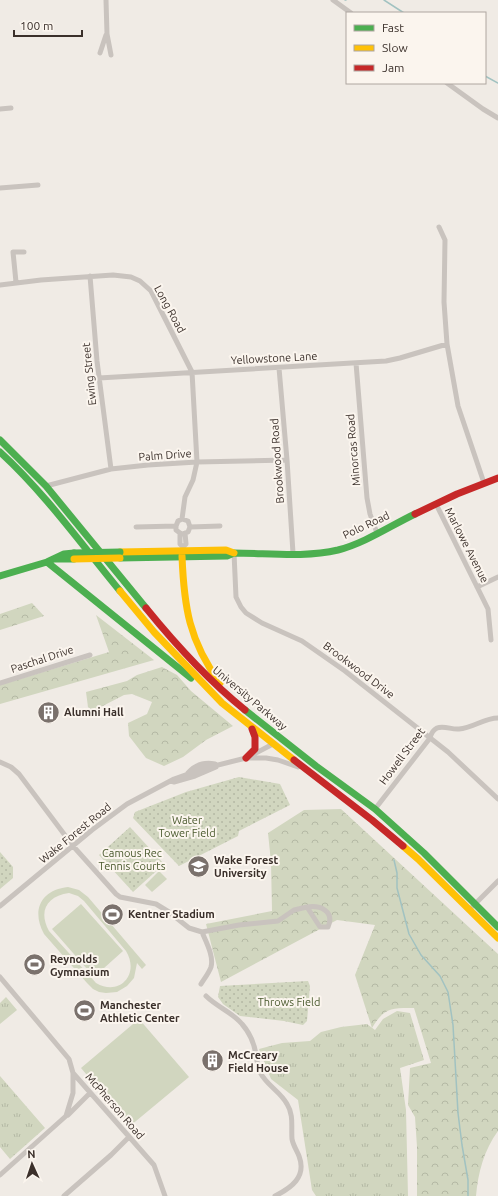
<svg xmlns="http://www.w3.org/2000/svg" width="498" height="1196" viewBox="0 0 498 1196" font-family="Ubuntu,sans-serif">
<defs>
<pattern id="grass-tufts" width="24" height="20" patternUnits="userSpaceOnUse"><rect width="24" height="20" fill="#d1d6bf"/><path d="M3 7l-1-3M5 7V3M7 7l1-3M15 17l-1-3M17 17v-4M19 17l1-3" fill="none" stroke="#b4b8a4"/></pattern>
<pattern id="forest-crowns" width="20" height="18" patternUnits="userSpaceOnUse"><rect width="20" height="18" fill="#d1d6bf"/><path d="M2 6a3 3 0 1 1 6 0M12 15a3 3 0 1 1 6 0" fill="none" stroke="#b4b8a4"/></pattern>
<pattern id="park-dots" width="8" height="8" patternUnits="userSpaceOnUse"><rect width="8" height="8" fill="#d1d6bf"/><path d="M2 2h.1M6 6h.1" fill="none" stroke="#b4b8a4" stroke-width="1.8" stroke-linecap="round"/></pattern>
</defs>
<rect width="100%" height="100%" fill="#f0ebe5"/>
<path fill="url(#grass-tufts)" d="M6,997L17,1010L0,1024V1003Z
M397,1011L410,1013L424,1060L400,1068L406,1110L408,1196H316L312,1190L298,1100L271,1079L259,1049L282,1043L310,1041L321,1032L341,1027L367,1024L375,1030L383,1019Z
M0,1076L45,1128L10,1159L0,1147Z"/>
<path fill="url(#forest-crowns)" d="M32,603L44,616L0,630V614Z
M96,615L154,660L0,704V685L109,652Z
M162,667L177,675L191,691L233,726L206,740L183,757L164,766L146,758L129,736L128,723L147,714L152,702L132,694L124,695L93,711L88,707L86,692L127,681L137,675Z
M341,809L498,954V1131C484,1150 478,1173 476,1196H417V1147L415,1117L408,1105L410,1068L431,1063L414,1008C391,1008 385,1007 372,1028L355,975L375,925L337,920L221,982L206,924L272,911L271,862L268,833L304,810Z"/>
<path fill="url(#park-dots)" d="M239,777L280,784L290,805L239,831L238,836L179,866L133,818L135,812L186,792Z
M130,827L164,864L133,892L99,855Z
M0,852L13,867V878L0,889Z
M308,981L310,986L307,1021L303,1025L284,1021L240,1016L223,1004L218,997L220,986Z"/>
<path fill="#d1d6bf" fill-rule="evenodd" d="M159,871L167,879L152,892L145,885Z
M68,887L79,890L88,897L146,965L142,969L137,963L134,978L127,986L117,992L106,993L99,992L93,989L87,983L44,934C31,910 41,890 68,887ZM69,893L78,896L84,901L126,951C140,974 120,997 96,983L49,931C38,911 47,896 69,893Z
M81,904L123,951L94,977L52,929Z
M139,1019L189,1077L130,1126L81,1068Z"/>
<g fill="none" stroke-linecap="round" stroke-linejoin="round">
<path stroke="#a1c2c1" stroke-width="1.5" d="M345,0H346
M384,0L404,13
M485,76L498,83
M394,860L397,873V888L409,934L421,955L440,976L448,992L453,1025L458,1113L462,1145L468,1180V1196"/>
<path stroke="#c9c3be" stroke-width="5" d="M106,0L107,34L111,55
M333,0L351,13
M100,53L106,35
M447,83L483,109L498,118
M0,109L11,108
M0,188L38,185
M439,227L445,240L444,302L447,344L458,406L484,483
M90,276L97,361L111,469
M16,282L13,252H24
M0,285L41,280L113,275L131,277L140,281L151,291L192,372L197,462L193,480L185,497L182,519
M356,363L367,498L370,514L377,533
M279,368L287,460L293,553
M99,378L386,361L400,358L447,344
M46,486L111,469L148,465L197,462L287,460
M436,504L488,609L491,640
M136,527L176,526
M190,527L220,526
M180,533L183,534L188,532L190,527L188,521L182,519L178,521L176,526V530L180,533V544L183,547
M183,549V547L186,544L185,533
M234,553L236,597L241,607L246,613L262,623L302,641L345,671L448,752L498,799
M477,587L498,577
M0,683L90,655
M252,755L273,744
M0,762L11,767L19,774L73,846L116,894L120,897L156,904L169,912L189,928L202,932L239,925L278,921L294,910L307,907L320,927H328C335,911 320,905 307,907
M188,773C195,765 205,762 215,764
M174,782L195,776L216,767
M375,809L430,738C431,734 433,730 437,728C444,725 452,730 459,729C473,728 484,718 498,718
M0,906L92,830L127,804L174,779L202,769L246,758H266L278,760L298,767
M473,906L498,881
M0,977L69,1059L73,1073V1093L66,1116L0,1175
M201,984C204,979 209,973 211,967C214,956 206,942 202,932
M206,996C217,1007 232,1012 242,1024C249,1032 254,1043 256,1054C257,1060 257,1066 260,1072C266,1085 280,1091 287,1104C294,1115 291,1127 292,1139C293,1145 297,1151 299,1156C307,1177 291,1188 275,1196
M73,1073L154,1165L165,1196
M68,1115L90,1093
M64,1196L111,1155L128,1138"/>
<path stroke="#4caf50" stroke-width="7" d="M0,440L46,486L146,608
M0,452C44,492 82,545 120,591
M120,558L227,556L234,553C268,553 304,558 338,550C365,543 390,526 415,514
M55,559H74
M47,562L191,678
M0,576L47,562L64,554L74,553
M245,710L316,766L375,809L424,853L498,927"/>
<path stroke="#ffc107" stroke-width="7" d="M120,552L226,550L234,553
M182,556C184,607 189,641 220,683
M120,591L154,632L222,703L294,760
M403,846L418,859L498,938"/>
<path stroke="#c62828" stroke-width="7" d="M415,514L457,494L498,478
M146,608C176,645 208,680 245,710
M246,758L255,749V737L252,729
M294,760L372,820L403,846"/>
<path stroke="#4caf50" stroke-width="7" d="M74,553L120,552"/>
<path stroke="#ffc107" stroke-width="7" d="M74,559L120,558"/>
</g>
<defs>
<symbol id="building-disc" viewBox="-11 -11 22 22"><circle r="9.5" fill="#7a716c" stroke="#fbf5ee"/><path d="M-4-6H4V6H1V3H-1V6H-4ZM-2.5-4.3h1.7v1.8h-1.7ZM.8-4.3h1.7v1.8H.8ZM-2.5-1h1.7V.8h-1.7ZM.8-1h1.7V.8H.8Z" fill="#fff"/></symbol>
<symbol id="university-disc" viewBox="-11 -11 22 22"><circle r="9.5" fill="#7a716c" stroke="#fbf5ee"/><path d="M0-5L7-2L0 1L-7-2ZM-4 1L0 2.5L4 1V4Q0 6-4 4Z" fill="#fff"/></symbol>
<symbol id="stadium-disc" viewBox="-11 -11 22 22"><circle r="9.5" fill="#7a716c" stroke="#fbf5ee"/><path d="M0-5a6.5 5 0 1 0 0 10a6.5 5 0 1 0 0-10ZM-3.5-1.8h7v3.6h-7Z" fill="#fff"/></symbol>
</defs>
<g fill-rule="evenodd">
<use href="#building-disc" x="36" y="700" width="25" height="25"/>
<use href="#university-disc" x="186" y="854" width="25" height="25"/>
<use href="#stadium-disc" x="100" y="902" width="25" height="25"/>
<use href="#stadium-disc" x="22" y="952" width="25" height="25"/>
<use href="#stadium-disc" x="72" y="998" width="25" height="25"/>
<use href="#building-disc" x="200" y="1048" width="25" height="25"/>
</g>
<g text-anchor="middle" stroke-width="4" stroke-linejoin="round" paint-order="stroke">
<g font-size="11" fill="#3b302b" stroke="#fbf5ee">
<text transform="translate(170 309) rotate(61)" y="4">Long Road</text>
<text transform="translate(274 358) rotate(-3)" y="4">Yellowstone Lane</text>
<text transform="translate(89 374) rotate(-96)" y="4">Ewing Street</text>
<text transform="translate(353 450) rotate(-95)" y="4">Minorcas Road</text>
<text transform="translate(165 455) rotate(-4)" y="4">Palm Drive</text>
<text transform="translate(277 461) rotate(-94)" y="4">Brookwood Road</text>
<text transform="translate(366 525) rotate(-25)" y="4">Polo Road</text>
<text transform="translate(467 545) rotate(63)" y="4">Marlowe Avenue</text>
<text transform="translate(42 659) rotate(-18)" y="4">Paschal Drive</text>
<text transform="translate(359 670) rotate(37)" y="4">Brookwood Drive</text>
<text transform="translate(250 698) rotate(40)" y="4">University Parkway</text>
<text transform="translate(402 756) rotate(-53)" y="4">Howell Street</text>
<text transform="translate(75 833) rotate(-39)" y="4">Wake Forest Road</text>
<text transform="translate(115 1106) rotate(49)" y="4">McPherson Road</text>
</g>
<g font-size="11" font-weight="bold" fill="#3b302b" stroke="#fbf5ee" text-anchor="start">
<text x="64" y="716">Alumni Hall</text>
<text x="214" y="864">Wake Forest<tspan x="214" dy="13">University</tspan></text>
<text x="128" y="918">Kentner Stadium</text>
<text x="50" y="963">Reynolds<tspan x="50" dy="13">Gymnasium</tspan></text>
<text x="100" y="1009">Manchester<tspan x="100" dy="13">Athletic Center</tspan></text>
<text x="228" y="1059">McCreary<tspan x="228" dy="13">Field House</tspan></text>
</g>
<g font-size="11" fill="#4a5a2e" stroke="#fbf5ee">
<text x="187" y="824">Water<tspan x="187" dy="13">Tower Field</tspan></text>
<text x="132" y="857">Camous Rec<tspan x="132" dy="13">Tennis Courts</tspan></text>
<text x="289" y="1006">Throws Field</text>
</g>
</g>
<rect x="346" y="12" width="140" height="72" fill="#fbf5ee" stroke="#aea6a0"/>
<rect x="354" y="25" width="20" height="6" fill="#4caf50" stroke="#aea6a0"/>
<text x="382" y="32" font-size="12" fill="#3b302b">Fast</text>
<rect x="354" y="45" width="20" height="6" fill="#ffc107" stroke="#aea6a0"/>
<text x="382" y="52" font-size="12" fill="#3b302b">Slow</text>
<rect x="354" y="65" width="20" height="6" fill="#c62828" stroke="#aea6a0"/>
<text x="382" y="72" font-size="12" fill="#3b302b">Jam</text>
<g transform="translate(32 1164) rotate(357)" stroke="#fbf5ee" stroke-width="3" paint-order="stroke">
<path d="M0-3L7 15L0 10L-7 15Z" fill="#3b302b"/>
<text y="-6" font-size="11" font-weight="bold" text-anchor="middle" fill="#3b302b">N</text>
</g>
<path d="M14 30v6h68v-6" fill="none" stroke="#3b302b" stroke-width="2"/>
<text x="20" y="30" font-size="12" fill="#3b302b" stroke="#fbf5ee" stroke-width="3" paint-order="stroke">100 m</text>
</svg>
